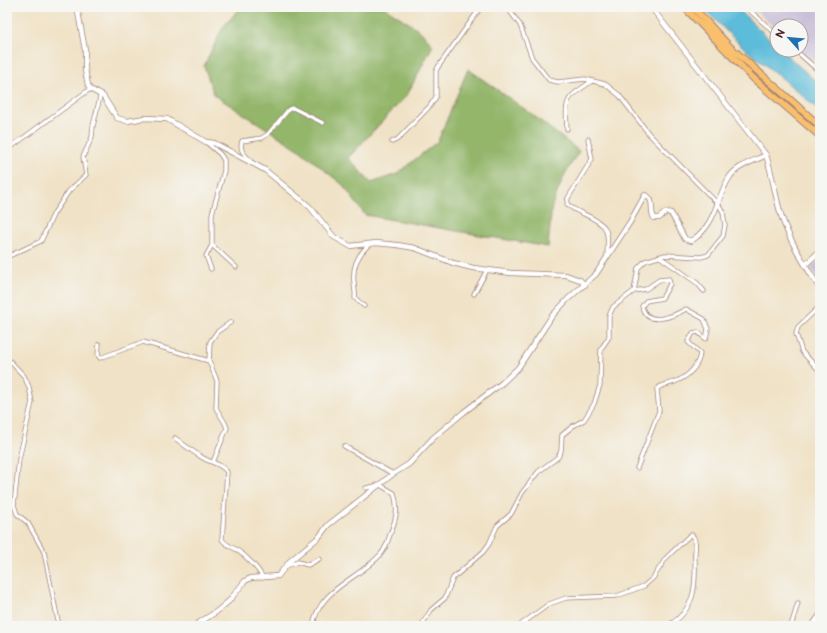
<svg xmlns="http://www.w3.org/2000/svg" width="827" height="633" viewBox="0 0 827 633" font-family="'Balsamiq Sans',sans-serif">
<rect width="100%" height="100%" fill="#f6f6f2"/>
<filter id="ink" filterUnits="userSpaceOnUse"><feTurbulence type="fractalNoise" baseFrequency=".025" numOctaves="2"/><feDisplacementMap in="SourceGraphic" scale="8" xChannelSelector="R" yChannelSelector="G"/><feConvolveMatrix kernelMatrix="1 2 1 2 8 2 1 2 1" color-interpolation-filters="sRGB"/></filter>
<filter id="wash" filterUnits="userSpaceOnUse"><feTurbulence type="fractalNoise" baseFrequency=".012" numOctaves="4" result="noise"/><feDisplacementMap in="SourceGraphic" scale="16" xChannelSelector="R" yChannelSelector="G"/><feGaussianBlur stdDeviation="0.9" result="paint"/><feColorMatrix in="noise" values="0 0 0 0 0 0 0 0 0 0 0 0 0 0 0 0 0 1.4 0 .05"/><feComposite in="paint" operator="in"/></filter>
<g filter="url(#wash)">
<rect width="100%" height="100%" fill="#f0e2c6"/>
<path fill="#c9bfd8" d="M752,7H820V65L801,50V26H777V30Z
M820,258V281L811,268Z"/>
<path fill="#93b66b" stroke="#6e6a4b" d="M241,7H384L418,29L433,45L407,95L348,158L371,183L397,174L438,141L468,69L533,115L579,151L565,174L552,205L548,247L365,215L343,185L297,148L214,95L204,66L223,27Z"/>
<path fill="#5bbcd9" stroke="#526e82" d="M702,7H736L777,46V50H781L820,85V111L783,79L745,49Z"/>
</g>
<g filter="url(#ink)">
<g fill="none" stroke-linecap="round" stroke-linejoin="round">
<defs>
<path id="minor" d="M746,7L777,35
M795,50L820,72
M567,129C565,97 566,99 592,81
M588,139L592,159L568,198L567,204C572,209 577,211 584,214C610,226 608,229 607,257
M206,142L220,154L224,160V171L212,214V245L206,256L211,269
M392,142L398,139L430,106L436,97V71L438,67L481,7
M7,150L90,89
M250,160C244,154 239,150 242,141L262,138L268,134L289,109L293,108L323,123
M212,245L236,267
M7,257L41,241L54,213L69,191L86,175L83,157L92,137L93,126L101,93
M660,257L697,283L704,291
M634,291L646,289L659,280L669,279L670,284L662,298L646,301L642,306C646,328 674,316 686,309L704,319L708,329L706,339L698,332L693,333L688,342L700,353C699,366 687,378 674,382C668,385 662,384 657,389L659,411L637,468
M474,294L487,270
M364,306L355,298C356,292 354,288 354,282C352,266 358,254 370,244
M820,306L798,327L796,334L802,352L820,371
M99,344L98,355L100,358L143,342L209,361
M7,358L24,376L29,387L32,402L19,459L14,505L17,514L28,523L44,552L59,626
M175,438C184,445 193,452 203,458C211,463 221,463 227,472L222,539C225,545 231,546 237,550C246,556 258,568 263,578
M344,446L393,474
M213,462L227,428L225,423L216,408L217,381L209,361L210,342L217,332L231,322
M286,566L298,562L308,565L319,559
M313,626C318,589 359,579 381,554C387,547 389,537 392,529C397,516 398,506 394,493L380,485L366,488
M421,626L431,610L445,598L453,578L483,552L489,544L497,526L511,514L522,493L538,472L558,457L561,451L562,435L573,426L584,420L594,404L600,385L601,349L609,337V316L613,307L634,291L638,268L645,261L665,255L701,257L708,255L723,236L725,225L723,212L719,205L649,134L619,95L605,84L585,79L558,82L549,80L532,58L520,25L507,7
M519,626L549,604L566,598L617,596L644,586L653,578L666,558L690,535H692C698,542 694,552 695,560C696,586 695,610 669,625L647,624L642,626
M791,626L798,603"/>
<path id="tertiary" d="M77,7L85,50V70L88,85L90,89L103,96L117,118L127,121L145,118L167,119L206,142L214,143L252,163L265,170L310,207L334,237L350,246L376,243L397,245L415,248L453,263L473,268L511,273L566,275L580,280L585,285
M651,7L766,155C773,176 775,197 782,218C791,244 806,266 820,289
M805,265L820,251
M194,626L216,612L229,601L245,581L251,578L278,576L290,561L319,537L328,525L393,474L409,464L433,438L464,412L502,383L518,368L552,316L568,299L596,274L630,222L645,195C656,199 649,210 654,218H659L666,212L671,213L685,239L691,241C717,224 715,201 729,178C736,166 754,161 766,155
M812,626L820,615"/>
<path id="trunk" d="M684,7L753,78L820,136
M693,7L729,46L820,126"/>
</defs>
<use href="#minor" stroke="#9d8078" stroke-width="5"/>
<use href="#tertiary" stroke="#9d8078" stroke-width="6"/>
<use href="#trunk" stroke="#9d8078" stroke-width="8"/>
<use href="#minor" stroke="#fff" stroke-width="3.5"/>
<use href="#tertiary" stroke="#fff" stroke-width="4.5"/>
<use href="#trunk" stroke="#f9bf6d" stroke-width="6"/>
</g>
</g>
<rect width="827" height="633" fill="none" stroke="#f6f6f2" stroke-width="24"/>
<g transform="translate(789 38) rotate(297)"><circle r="19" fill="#f6f6f2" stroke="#b1a0a2"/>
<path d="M0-3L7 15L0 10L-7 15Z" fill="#1f6fb2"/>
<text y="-6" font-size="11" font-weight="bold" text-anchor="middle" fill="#4a1f2b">N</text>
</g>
</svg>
